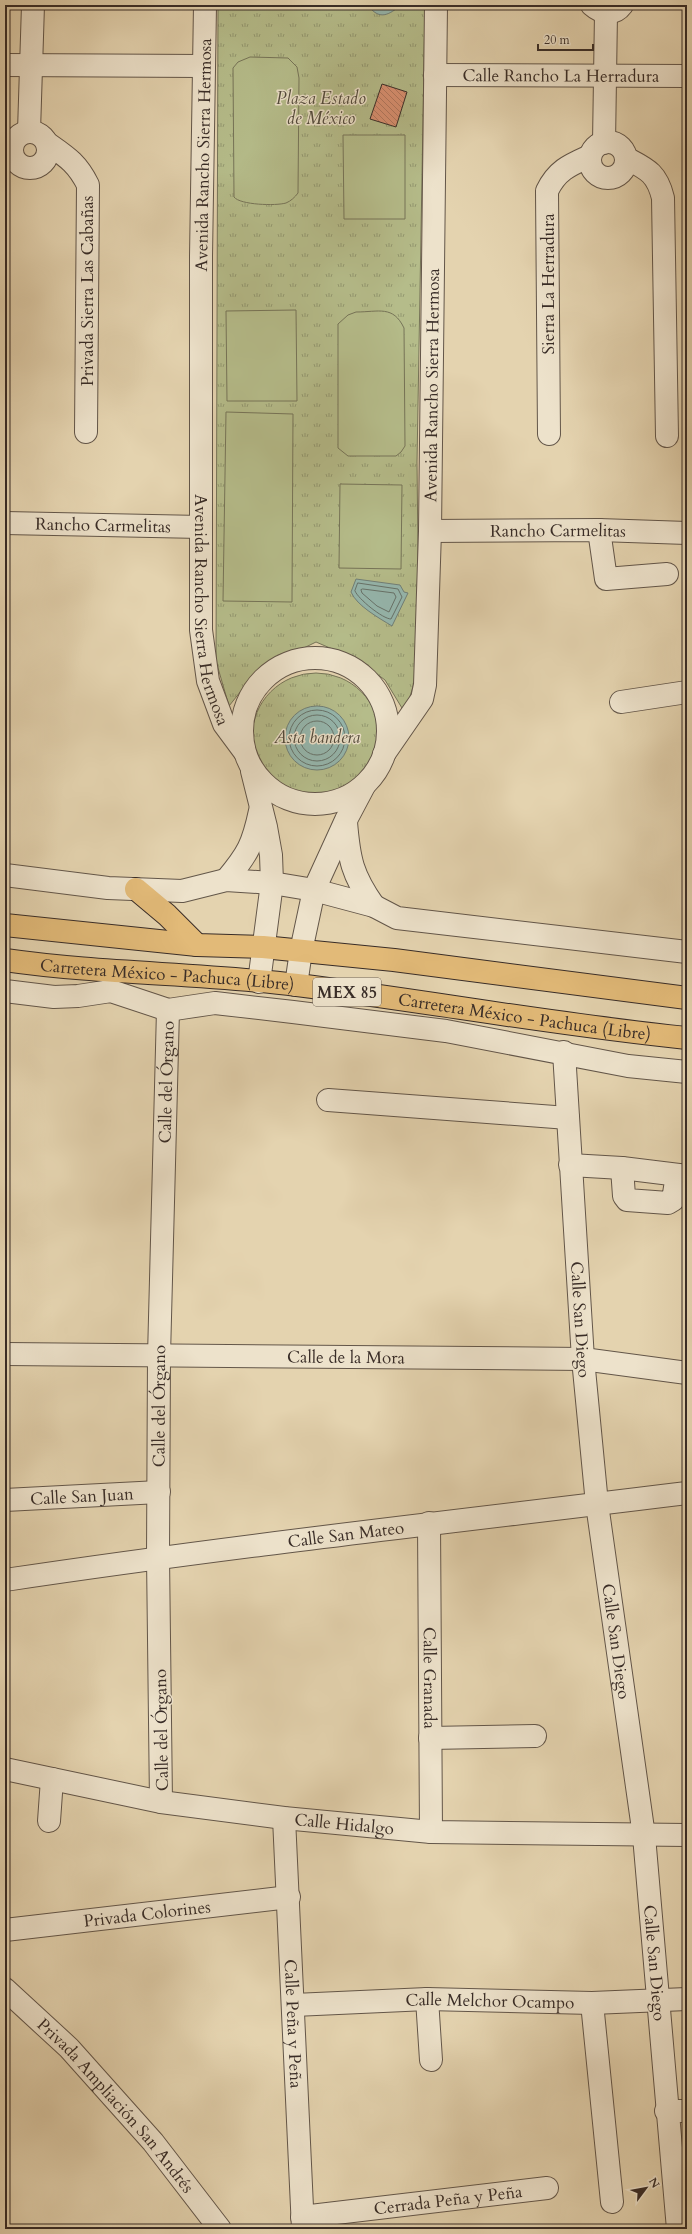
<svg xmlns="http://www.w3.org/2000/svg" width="692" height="2234" viewBox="0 0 692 2234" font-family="Cardo,serif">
<defs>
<pattern id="park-tufts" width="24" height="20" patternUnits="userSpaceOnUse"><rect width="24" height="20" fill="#b5bc8a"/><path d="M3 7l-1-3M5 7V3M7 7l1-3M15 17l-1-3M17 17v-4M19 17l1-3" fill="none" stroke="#949971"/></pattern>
<pattern id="building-back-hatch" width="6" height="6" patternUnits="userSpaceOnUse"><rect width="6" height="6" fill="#da9071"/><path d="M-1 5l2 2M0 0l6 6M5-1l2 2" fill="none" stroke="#b2765d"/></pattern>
</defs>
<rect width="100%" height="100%" fill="#e4d3af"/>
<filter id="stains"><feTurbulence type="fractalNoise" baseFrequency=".005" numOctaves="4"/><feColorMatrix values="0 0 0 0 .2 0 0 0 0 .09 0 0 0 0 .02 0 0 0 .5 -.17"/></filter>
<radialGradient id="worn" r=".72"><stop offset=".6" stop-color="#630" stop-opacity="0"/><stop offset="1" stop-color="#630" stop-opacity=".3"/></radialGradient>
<path fill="url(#park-tufts)" stroke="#767458" d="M218,5H425L417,462L418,557L415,680L405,713L385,680L358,660L316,642L257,671L229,706L216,661Z
M252 737a64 64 0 1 1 128 0a64 64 0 1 1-128 0Z"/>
<path fill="#b5bc8a" stroke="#767458" d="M250,57L288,58L297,67L299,78L298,193C295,197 291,201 286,203C276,206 240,205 234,197L233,68L238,62Z
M343,135H405V219H344Z
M296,310L297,401H227L226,311Z
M356,312C379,312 393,305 404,328L405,446L401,452L396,456H348L338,448V324L348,315Z
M226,412L293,414L292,602L223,601Z
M340,484L402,485L401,569L339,568Z"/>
<path fill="#95b7ae" stroke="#707f78" d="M368,5H401C389,15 379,21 368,5Z
M356,579L400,585L404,592L408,593L392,626C379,618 357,606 351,592Z
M285 738a32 32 0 1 1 64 0a32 32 0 1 1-64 0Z"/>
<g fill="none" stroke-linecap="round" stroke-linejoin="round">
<path stroke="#66726a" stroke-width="1" d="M358,583L398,589L402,597L391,619C383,619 358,599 355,591Z
M363,589L394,593L396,597L389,612L377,606L362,593L361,590Z
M289 738a28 28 0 1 1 56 0a28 28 0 1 1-56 0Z
M294 738a23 23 0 1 1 46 0a23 23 0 1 1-46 0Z
M300 738a17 17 0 1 1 34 0a17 17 0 1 1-34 0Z"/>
</g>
<path fill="url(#building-back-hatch)" stroke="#382c27" d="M382,84L407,92L396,127L370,119Z"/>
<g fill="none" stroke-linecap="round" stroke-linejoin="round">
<defs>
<g id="minor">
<path d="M592,5C601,13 614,16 622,5"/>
<path d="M5,65L204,66"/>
<path id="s1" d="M435,75L687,76"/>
<path d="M29,131L33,5"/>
<circle cx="30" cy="150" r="18"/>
<circle cx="608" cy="160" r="18"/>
<path d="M47,143C67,157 77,163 88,185L86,432"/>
<path d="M604,143L606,13"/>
<path d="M626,158C647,169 657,173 663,198L667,436"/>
<path d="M549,434L547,191C557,170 570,165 590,156"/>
<path id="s2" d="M5,523L201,527"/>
<path d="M599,530L606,579L667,574"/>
<path id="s3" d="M430,531L599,530L687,533"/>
<path d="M621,702L687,692"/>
<path d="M5,875L108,888L182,891L226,880L272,883L314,890L374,906L397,918L687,952"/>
<path d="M5,991L54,997L78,996L111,991L168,1010L215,1003L293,1012L446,1031L628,1066L687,1072"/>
<path id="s4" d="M564,1052L583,1359L597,1504L644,1836L678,2229"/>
<path d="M328,1100L568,1118"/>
<path d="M570,1165L622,1168L687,1176"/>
<path d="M622,1168L624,1196L627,1200L668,1203L673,1200L677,1175"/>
<path id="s5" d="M5,1354L583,1359L687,1373"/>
<path id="s6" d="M5,1500L159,1492"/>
<path id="s7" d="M429,1523L431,1832"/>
<path id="s8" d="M5,1580C232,1546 459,1521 687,1493"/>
<path d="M430,1738L535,1736"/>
<path id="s9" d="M5,1769L161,1802L284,1818L431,1832L687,1835"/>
<path id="s10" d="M161,1802L158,1557L159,1356L168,1010"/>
<path id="s11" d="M284,1818L303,2229"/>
<path d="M49,1821L52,1779"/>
<path id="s12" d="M5,1930L289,1897"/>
<path id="s13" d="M5,1989L69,2048L153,2142L220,2229"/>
<path d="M427,1999L431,2060"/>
<path d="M592,2003L612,2202"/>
<path id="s14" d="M294,2005L427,1999L592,2003L687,1999"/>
<path d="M666,2111H687"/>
<path id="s15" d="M302,2217L547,2188"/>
</g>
<g id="tertiary">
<path id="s16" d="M205,5L201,256V630L208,681L224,724L244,751"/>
<circle cx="315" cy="731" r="73"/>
<path id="s17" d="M384,754L422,699L425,685L430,531L436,5"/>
<path d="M252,771L266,827L271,855L272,883L259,982"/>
<path d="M346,822C349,859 352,875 374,906"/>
<path d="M226,880C248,854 253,844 260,811"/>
<path d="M296,985L301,951L314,890L346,820L364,786"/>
</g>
<g id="primary">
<path d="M136,889L167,915L197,945"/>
<path d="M5,925L197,945L263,947L394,960L687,998"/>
<path id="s18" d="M5,960C102,974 200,973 297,985C427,1001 556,1025 687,1038"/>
</g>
</defs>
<use href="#minor" stroke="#635649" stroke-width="24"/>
<use href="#tertiary" stroke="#635649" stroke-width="24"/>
<use href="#primary" stroke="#382c27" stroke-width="24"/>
<use href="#minor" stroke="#ede2cb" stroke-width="22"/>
<use href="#tertiary" stroke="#ede2cb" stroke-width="22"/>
<use href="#primary" stroke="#e2ba78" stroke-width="22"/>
</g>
<g text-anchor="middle" stroke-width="3" stroke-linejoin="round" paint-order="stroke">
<rect fill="#ede2cb" stroke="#6e6358" stroke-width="1" x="313" y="978" width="68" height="28" rx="3"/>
<g font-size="16" font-weight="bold" fill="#382c27">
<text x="347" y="998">MEX 85</text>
</g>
<g font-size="17" fill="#382c27" stroke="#ede2cb">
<text dy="6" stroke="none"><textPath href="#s1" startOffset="126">Calle Rancho La Herradura</textPath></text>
<text transform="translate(203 155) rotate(-89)" y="6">Avenida Rancho Sierra Hermosa</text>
<text transform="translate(548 284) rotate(-90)" y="6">Sierra La Herradura</text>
<text transform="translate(87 291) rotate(-90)" y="6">Privada Sierra Las Cabañas</text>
<text dy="6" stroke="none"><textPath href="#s17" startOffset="381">Avenida Rancho Sierra Hermosa</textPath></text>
<text dy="6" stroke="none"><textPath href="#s2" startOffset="98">Rancho Carmelitas</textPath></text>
<text dy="6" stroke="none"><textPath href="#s3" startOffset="128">Rancho Carmelitas</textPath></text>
<text dy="6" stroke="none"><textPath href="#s16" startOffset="606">Avenida Rancho Sierra Hermosa</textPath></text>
<text dy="6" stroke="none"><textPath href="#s18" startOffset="163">Carretera México - Pachuca (Libre)</textPath></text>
<text dy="6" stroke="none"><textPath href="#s18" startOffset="523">Carretera México - Pachuca (Libre)</textPath></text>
<text dy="6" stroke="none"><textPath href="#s10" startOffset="720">Calle del Órgano</textPath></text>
<text dy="6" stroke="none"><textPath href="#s4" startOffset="268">Calle San Diego</textPath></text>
<text dy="6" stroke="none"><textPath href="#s5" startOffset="341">Calle de la Mora</textPath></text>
<text dy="6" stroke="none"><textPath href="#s10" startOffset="396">Calle del Órgano</textPath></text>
<text dy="6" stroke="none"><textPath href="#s6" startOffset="77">Calle San Juan</textPath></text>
<text dy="6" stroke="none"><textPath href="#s8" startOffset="344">Calle San Mateo</textPath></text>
<text dy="6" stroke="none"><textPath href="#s4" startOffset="592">Calle San Diego</textPath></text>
<text dy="6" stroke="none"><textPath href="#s7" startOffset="155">Calle Granada</textPath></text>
<text transform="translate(161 1730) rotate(-91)" y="6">Calle del Órgano</text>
<text dy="6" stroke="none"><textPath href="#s9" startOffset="344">Calle Hidalgo</textPath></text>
<text dy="6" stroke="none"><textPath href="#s12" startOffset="143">Privada Colorines</textPath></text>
<text dy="6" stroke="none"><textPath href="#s4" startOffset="916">Calle San Diego</textPath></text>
<text dy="6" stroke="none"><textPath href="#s14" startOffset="196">Calle Melchor Ocampo</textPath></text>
<text dy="6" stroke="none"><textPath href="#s11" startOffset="206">Calle Peña y Peña</textPath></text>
<text dy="6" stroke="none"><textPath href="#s13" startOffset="161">Privada Ampliación San Andrés</textPath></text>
<text dy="6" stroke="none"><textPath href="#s15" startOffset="147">Cerrada Peña y Peña</textPath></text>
</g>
<g font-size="17" font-style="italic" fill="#51493b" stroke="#ede2cb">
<text x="321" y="104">Plaza Estado<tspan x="321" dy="20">de México</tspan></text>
<text x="317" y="743">Asta bandera</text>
</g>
</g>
<rect width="692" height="2234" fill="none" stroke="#e4d3af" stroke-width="20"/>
<rect x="6" y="6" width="680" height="2222" fill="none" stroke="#382c27" stroke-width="2"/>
<rect x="10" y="10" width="672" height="2214" fill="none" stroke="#382c27"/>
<g transform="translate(646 2188) rotate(58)" stroke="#ede2cb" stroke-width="3" paint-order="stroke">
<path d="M0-3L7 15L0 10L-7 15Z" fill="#382c27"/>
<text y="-6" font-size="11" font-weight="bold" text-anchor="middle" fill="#382c27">N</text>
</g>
<path d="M538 44v6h55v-6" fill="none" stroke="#382c27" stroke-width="2"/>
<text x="544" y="44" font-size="12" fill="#382c27" stroke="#ede2cb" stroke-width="3" paint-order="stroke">20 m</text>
<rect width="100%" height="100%" filter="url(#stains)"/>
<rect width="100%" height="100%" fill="url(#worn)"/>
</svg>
